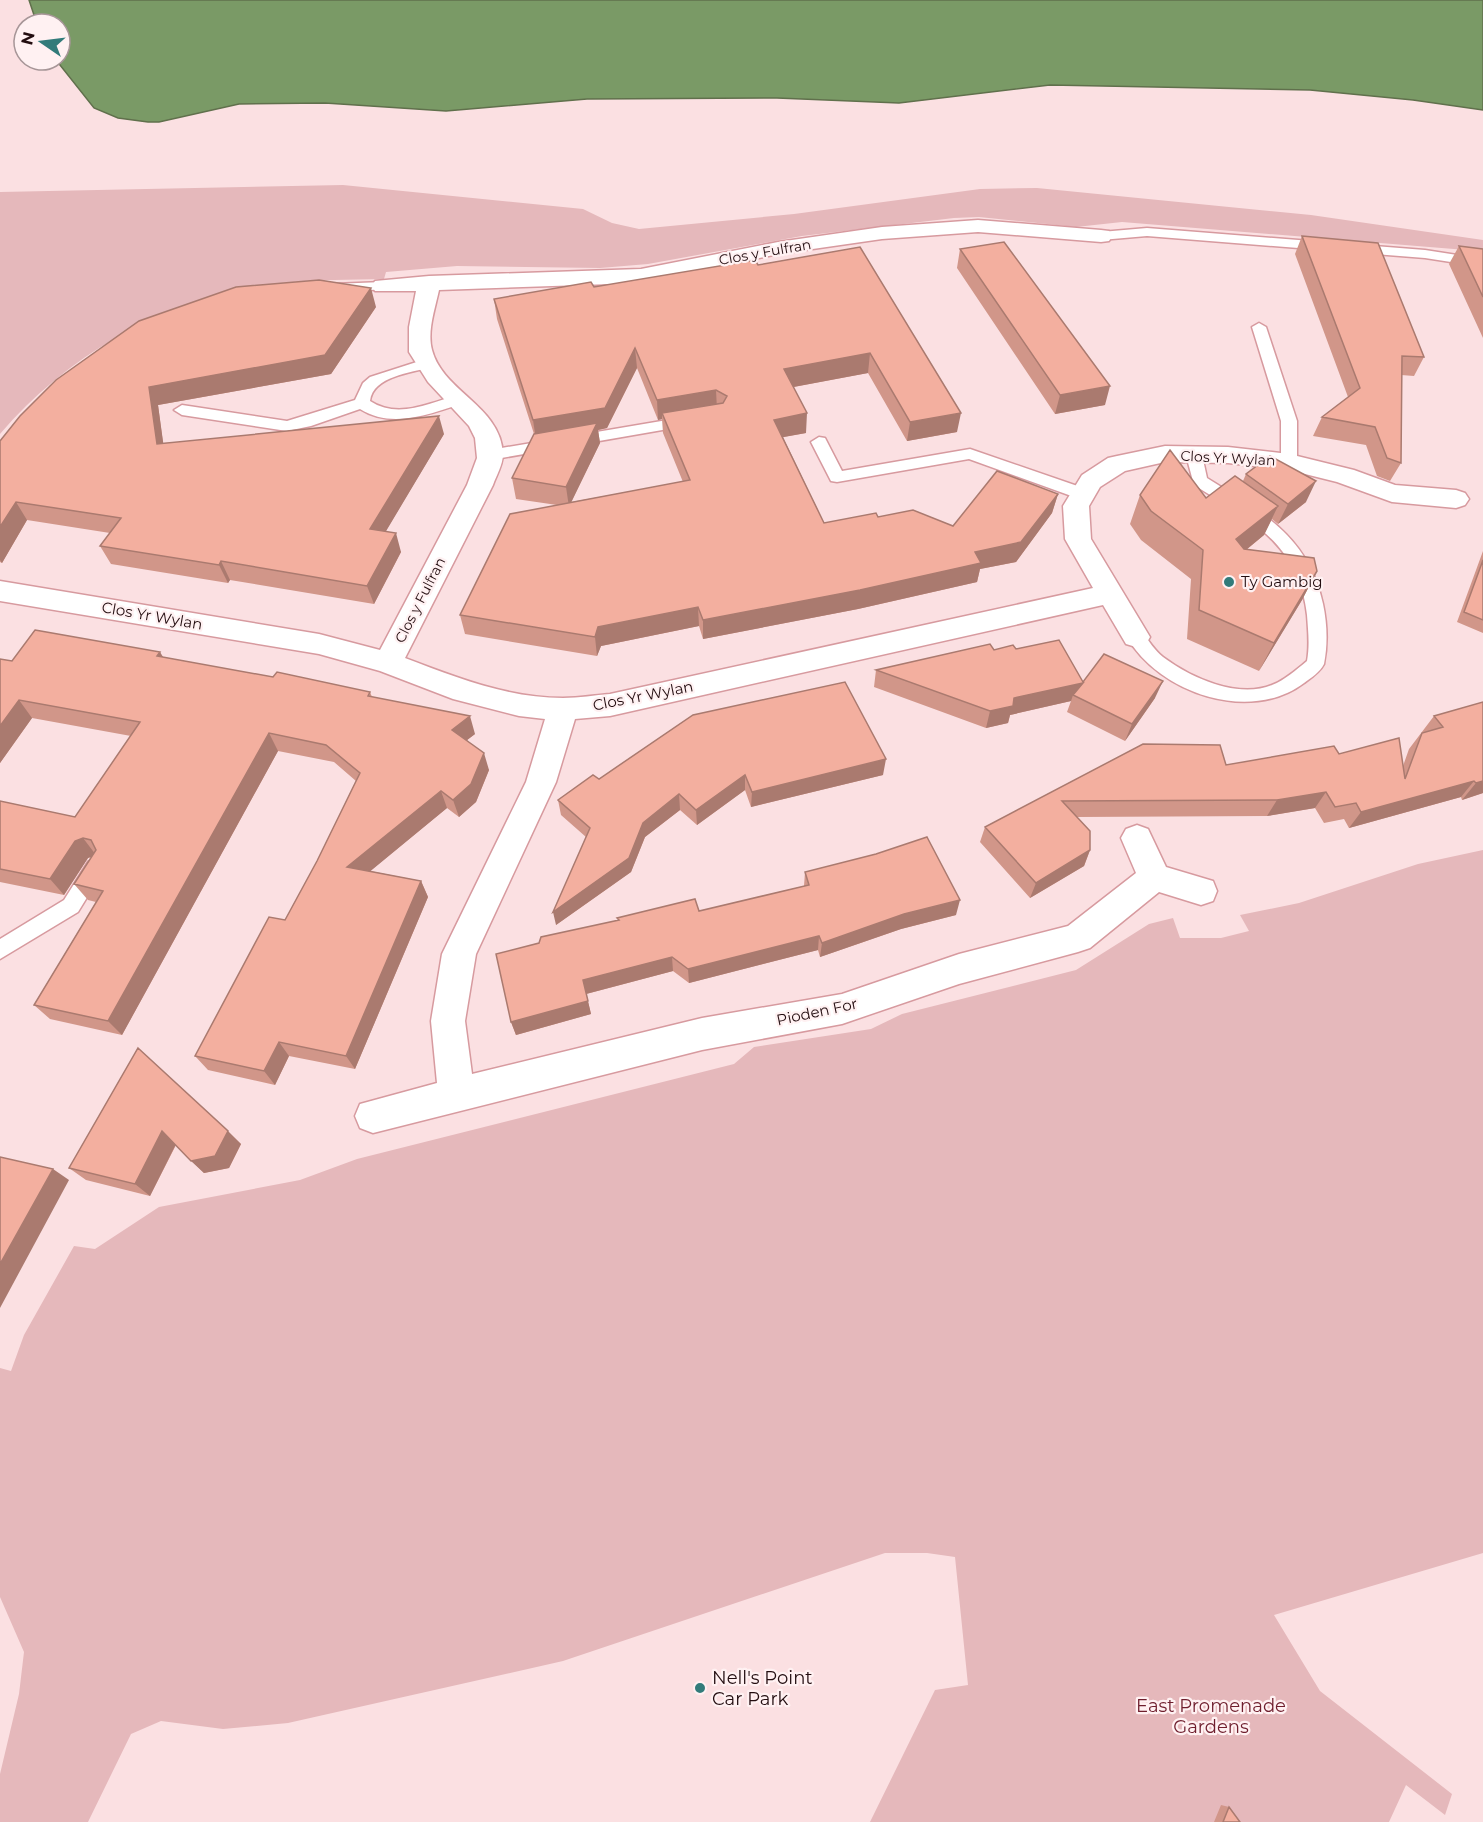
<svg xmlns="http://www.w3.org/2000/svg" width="1483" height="1822" viewBox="0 0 1483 1822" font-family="Montserrat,sans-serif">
<rect width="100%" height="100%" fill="#fbe0e2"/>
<path fill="#e5b8bb" d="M343,185L583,209L612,223L639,229L794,214L980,189L1037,188L1311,215L1483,240V254L1466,250L1122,222L1076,227L979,217L954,218L802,236L648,264L600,268L457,266L386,272L384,279C351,280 317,279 284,283C172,297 74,348 0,434V192Z
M1483,850V1553L1274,1615L1320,1691L1452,1794L1445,1815L1406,1785L1389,1822H870L935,1690L968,1685L955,1557L927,1553H885L563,1661L288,1723L223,1729L161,1721L131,1734L88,1822H0V1774L19,1694L24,1652L0,1597V1368L11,1371L24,1335L74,1246L95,1249L159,1207L300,1180L357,1159L734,1064L754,1047L871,1029L902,1014L1076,970L1149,924L1173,918L1180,938H1221L1249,931L1240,915L1299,903L1418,864Z"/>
<path fill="#7a9a66" stroke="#60704c" stroke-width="1.5" d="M29,0H1483V110L1413,100L1310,90L1050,85L899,103L777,98L587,99L446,111L325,103L239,104L159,122H148L118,118L94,108L56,60H60V24H37Z"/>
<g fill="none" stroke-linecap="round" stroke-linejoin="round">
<defs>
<path id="service" d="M1147,228L1425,250L1483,259V267L1425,258L1147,236L1101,240L1094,236L1101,232Z
M383,282L390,286L388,289L333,292L326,288L333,284Z
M1259,323L1266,327L1297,421V462L1289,467L1281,462V421L1252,327Z
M426,359L431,361L433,364L431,367C411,373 373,376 370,401C399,420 431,402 461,394L469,399L466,402C433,413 393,430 360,409L311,426L287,431L182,415L174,410L182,405L287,421L355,400L363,383L370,377Z
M691,416L697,418L699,421L697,424L490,460L482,455L490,450Z
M819,437L825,438L842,471L970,449L1089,490L1091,494L1083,499L1077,498L969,459L837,482L831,481L811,442Z
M1194,450L1202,455L1207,478C1262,513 1308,535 1323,604C1327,623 1328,644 1324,664C1320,672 1311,678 1304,683C1250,724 1159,693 1127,637L1130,632H1142C1149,641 1155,651 1163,657C1191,678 1238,699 1272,685C1285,680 1296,670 1307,661C1310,645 1308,630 1307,615C1299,543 1249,519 1194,485L1186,455Z
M95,859L102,862L105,868L78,912L0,959V939L64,900L88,862Z"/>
<path id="minor" d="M978,220L1101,230L1109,231L1112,236L1109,241L1101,242L978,232L882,239L778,254L641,283L439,290C435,309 427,331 432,350C443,392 501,406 503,454C503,465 496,476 493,485L405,658C455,677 508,698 563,698C579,698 595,695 610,694L1093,588L1065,539L1063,506L1082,475L1108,458L1117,456L1165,446L1228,447L1289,454L1354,470L1395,485L1456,490L1465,493L1469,499L1465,505L1456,508L1392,502L1337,482L1289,470L1228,463L1165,462L1125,471L1100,487L1089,506L1091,539L1150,637L1146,644L1136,647L1126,644L1103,605L610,716L575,719L556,782L476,954L465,1021L472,1074L702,1018L842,994L959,954L1068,926L1136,873L1121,838L1126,829L1137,825L1148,829L1166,867L1213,881L1217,891L1213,901L1201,905L1159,892L1090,948L1078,952L959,984L842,1024L702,1050L373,1133L360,1128L355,1116L360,1104L437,1083L431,1021L442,954L526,782L545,719L519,716L453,699L380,671L319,654L0,601V581L319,634L380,650L467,485L477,458L475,438L469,426L428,382L409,352V327L416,291H375L372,286L375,281L429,276L641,269L778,242L882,227Z"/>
</defs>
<use href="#service" stroke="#d79a9f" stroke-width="3"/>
<use href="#minor" stroke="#d79a9f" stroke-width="3"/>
<use href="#service" fill="#fff" fill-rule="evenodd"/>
<use href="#minor" fill="#fff" fill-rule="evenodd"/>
</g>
<path fill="#d19689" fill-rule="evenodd" d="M1302,236L1424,357L1414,376L1401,375V463L1390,481L1377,476L1366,445L1313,436L1322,417L1348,397L1295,254Z
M1459,246L1483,249V338L1449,264Z
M860,247L957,432L907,441L868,373L793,387L806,433L783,437L824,523L878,517L953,526L1058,494L1052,513L1016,562L980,569L977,582L858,609L703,639L699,626L601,646L597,656L465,634L460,615L557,505L516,499L512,478L534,434L497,319L494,299L594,287L758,265ZM637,368L658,420L662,419L663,433L683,482L571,502L600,443L598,430L607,428Z
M960,249L1105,405L1055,414L957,268Z
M376,307L331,374L158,405L163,443L444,434L385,532L401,552L374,604L230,580L228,583L111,564L100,546L110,533L27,520L2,563L0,562V441Z
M1246,474L1306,502L1278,524L1272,519L1264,535L1246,550L1317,571L1302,600L1259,671L1187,639L1191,579L1141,540L1130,524L1140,495L1206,498L1243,481Z
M1483,551V633L1457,622Z
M1016,649L1083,682L1155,698L1125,741L1067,712L1071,701L1010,715L1008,723L986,728L874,687L876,670Z
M163,658L273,677L370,692L372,697L475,734L467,740L489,770L476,802L459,817L447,808L370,871L421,881L428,897L355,1069L289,1056L275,1085L208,1070L195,1056L285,920L317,861L356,781L334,762L278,751L122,1035L50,1019L34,1005L96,902L88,900L74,884L91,857L88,858L64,895L0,882V801L75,817L131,736L32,718L0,763V659L12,661Z
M1483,702V793L1462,800L1461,797L1349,828L1344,819L1324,823L1315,808L1267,816L1077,817L1090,850L1084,866L1030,898L980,842L985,827L1143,744L1226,765L1339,754L1403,766L1409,749L1434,716Z
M693,715L883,775L751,807L745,790L697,825L680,810L645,837L631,872L556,925L586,837L561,815L558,800L599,779Z
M805,872L956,915L901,929L820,957L818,950L689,983L673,971L586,994L591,1014L516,1035L511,1022L539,943L618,920L617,918L699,911L804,886Z
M138,1048L241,1144L229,1168L204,1173L176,1145L150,1196L86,1180L69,1168Z
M1221,1805L1229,1807L1240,1822H1214Z"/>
<path fill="#aa7a6f" d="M371,288L376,307L331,374L158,405L166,463L157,444L149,387Z
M635,348L637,368L607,428L598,430L600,443L569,507L566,487L536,440L533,420Z
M870,353L868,373L783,389L784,369Z
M1110,386L1105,405L1055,414L1060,395Z
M716,390L717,410L662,413V419L658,420L657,400Z
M807,413L806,433L773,439L774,420Z
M961,413L957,432L907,441L910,422Z
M439,416L444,434L376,548L370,529Z
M1316,481L1306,502L1278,524L1288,504Z
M1058,494L1052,513L1016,562L980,569L977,582L858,609L703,639V620L975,552Z
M16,502L27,520L2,563L0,560V527Z
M1278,506L1264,535L1224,568L1236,539Z
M396,533L401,552L374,604L367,586Z
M221,561L230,580L228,583L219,565Z
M1317,571L1302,600L1259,671L1274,643Z
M698,607L699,626L601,646L597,656L595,637L598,627Z
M160,652L171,670L157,656Z
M1163,681L1155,698L1125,741L1132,724Z
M1083,683L1073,695L1071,701L1010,715L1008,723L986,728L990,711L1014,698Z
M19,700L32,718L0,763V726Z
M470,716L475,734L458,747L452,730Z
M269,733L278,751L122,1035L108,1021Z
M484,753L489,770L476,802L459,817L453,800Z
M886,759L883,775L751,807L752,792Z
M745,775V790L697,825L696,810Z
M1474,781L1461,797L1349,828L1361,812Z
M1483,781V793L1462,800L1476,783Z
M441,791L447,808L356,883L347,867Z
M1326,792L1315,808L1267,816L1277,800Z
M679,794L680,810L645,837L631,872L556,925L553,912L643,823Z
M83,838L96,855L88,858L64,895L50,879L75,841Z
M1090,850L1084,866L1030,898L1036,883Z
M421,881L428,897L355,1069L346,1056Z
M960,900L956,915L901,929L820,957L822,943L904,914Z
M819,936L818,950L689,983L688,969Z
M672,957L673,971L586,994L583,980Z
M588,1001L591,1014L516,1035L511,1022Z
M279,1042L289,1056L275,1085L264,1071Z
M162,1131L176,1144L150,1196L135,1184Z
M228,1131L241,1144L229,1168L204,1173L191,1161Z
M53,1169L69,1180L0,1308V1264Z"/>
<path fill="#f3af9f" stroke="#aa7a6f" stroke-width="1.5" d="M1302,236L1378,243L1424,357L1402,356L1401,463L1387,458L1375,427L1322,417L1360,388Z
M1004,242L1110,386L1060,395L960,249Z
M1459,246L1483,249V297Z
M860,247L961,413L910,422L870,353L784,369L807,413L774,420L824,523L876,513L878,517L913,510L953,526L997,471L1058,494L1021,542L975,552L981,563L860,590L703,620L698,607L598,627L595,637L460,615L510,514L690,480L662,413L723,403L727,396L716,390L657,400L635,348L605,408L533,420L494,299L591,282L594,287L755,260L758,265Z
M319,280L371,288L325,355L149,387L157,444L439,416L370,529L396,533L367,586L221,561L219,565L100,546L121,518L16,502L0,527V441L20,416L56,380L139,321L236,287Z
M597,423L566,487L512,478L534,434Z
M1170,450L1206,498L1235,476L1278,506L1236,539L1244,549L1314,558L1317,571L1274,643L1199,610L1203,550L1151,511L1140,495Z
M1270,456L1316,481L1288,504L1246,474Z
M1483,560V620L1464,612Z
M35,630L160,652L157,656L273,677L277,672L370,692L368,696L470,716L452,730L484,753L471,784L453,800L441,791L347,867L421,881L346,1056L279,1042L264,1071L195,1056L269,917L285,920L317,861L360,773L326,745L269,733L108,1021L34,1005L103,891L74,884L96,850L91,840L83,838L75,841L50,879L0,869V801L75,817L140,722L19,700L0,726V659L12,661Z
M1059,640L1083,682L1104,654L1163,681L1132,724L1073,695L1083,683L1014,698L1013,706L990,711L876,670L990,644L994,650L1013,645L1016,649Z
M845,682L886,759L752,792L745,775L696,810L679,794L643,823L629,858L553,912L590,828L558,800L593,775L599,779L693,715Z
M1483,702V781L1476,783L1474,781L1361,812L1356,803L1335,807L1326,792L1277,800L1062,801L1090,831V850L1036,883L985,827L1143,744L1220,745L1226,765L1334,746L1339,754L1399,738L1405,779L1422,733L1443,727L1434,716Z
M927,837L960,900L904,914L822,943L819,936L688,969L672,957L583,980L588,1001L511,1022L496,954L539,943L541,937L619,920L617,918L695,899L699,911L809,885L805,872L876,854Z
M138,1048L228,1131L215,1156L191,1161L162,1131L135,1184L69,1168Z
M0,1157L53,1169L0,1264Z
M1229,1807L1240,1822H1223Z"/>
<g fill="#327b7a" stroke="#fff1f2" stroke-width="2">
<circle cx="1229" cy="582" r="6"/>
<circle cx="700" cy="1688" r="6"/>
</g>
<g text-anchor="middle" stroke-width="4.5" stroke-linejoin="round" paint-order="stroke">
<g font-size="14" fill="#230d10" stroke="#fff1f2">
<text transform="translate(765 252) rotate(-10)" y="5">Clos y Fulfran</text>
<text transform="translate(1228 458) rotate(3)" y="5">Clos Yr Wylan</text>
<text transform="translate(420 600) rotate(-63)" y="5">Clos y Fulfran</text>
</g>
<g font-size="15" fill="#230d10" stroke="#fff1f2" text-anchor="start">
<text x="1241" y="587">Ty Gambig</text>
</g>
<g font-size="15" fill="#230d10" stroke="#fff1f2">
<text transform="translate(152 616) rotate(10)" y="5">Clos Yr Wylan</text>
<text transform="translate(643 696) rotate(-11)" y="5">Clos Yr Wylan</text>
<text transform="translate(817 1012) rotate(-12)" y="5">Pioden For</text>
</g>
<g font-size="18" fill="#230d10" stroke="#fff1f2" text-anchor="start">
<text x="712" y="1684">Nell's Point<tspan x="712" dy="21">Car Park</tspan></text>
</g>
<g font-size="18" fill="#6f1e2d" stroke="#fff1f2">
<text x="1211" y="1712">East Promenade<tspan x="1211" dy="21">Gardens</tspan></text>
</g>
</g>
<g transform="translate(42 42) rotate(284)"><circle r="28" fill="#fff1f2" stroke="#a79698" stroke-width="1.5"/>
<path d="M0-4.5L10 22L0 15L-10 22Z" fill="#327b7a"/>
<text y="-9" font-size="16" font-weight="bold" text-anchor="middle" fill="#230d10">N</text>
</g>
</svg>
